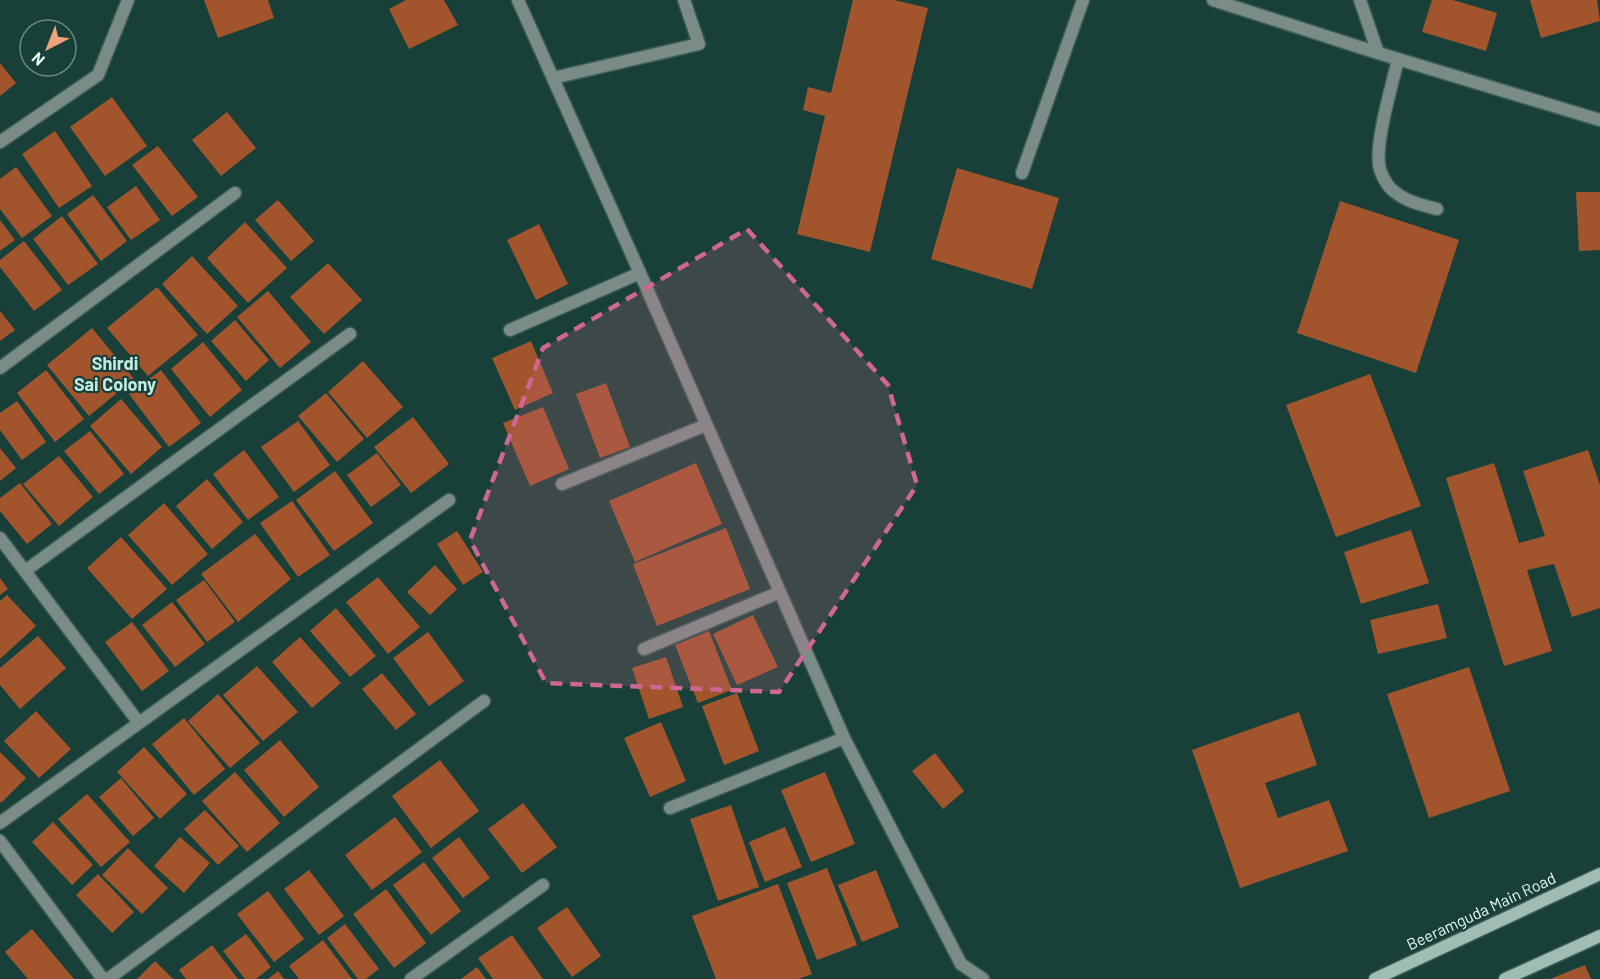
<svg xmlns="http://www.w3.org/2000/svg" width="1600" height="979" viewBox="0 0 1600 979" font-family="Barlow,sans-serif">
<rect width="100%" height="100%" fill="#194038"/>
<path fill="#a2552c" d="M204,0H268L274,18L218,38Z
M406,0H444L458,25L409,49L389,9Z
M853,0H894L928,8L870,252L797,234L825,116L803,110L808,87L831,93Z
M1432,0H1453L1497,13L1486,51L1422,32Z
M1530,0H1597L1600,21L1541,38Z
M0,63L16,83L0,96Z
M112,97L147,146L105,176L70,127Z
M227,112L256,148L221,176L192,140Z
M55,131L92,186L59,208L22,154Z
M158,146L198,197L172,216L132,165Z
M16,167L52,216L22,238L0,209V179Z
M957,168L1059,198L1032,289L931,259Z
M136,186L160,220L131,240L107,207Z
M1576,192H1600V250L1579,251Z
M93,195L127,241L101,261L67,214Z
M278,200L314,241L291,261L255,220Z
M1340,201L1459,240L1416,373L1297,333Z
M62,216L98,264L68,285L33,239Z
M0,220L15,240L0,251Z
M245,222L287,268L248,303L207,258Z
M539,224L568,284L536,300L507,240Z
M24,241L62,290L34,311L0,267V260Z
M192,256L238,306L207,334L162,284Z
M328,263L362,300L324,334L290,297Z
M157,287L198,335L148,376L107,328Z
M268,291L311,342L280,368L237,317Z
M0,311L15,330L0,341Z
M235,320L269,360L246,381L211,341Z
M92,328L134,379L89,416L47,365Z
M531,341L553,393L515,410L492,358Z
M203,342L242,390L210,417L171,369Z
M363,361L403,407L367,438L328,392Z
M46,370L84,419L55,442L17,393Z
M161,370L201,423L169,447L129,394Z
M1370,374L1421,506L1336,537L1286,405Z
M606,383L630,447L600,458L576,394Z
M326,393L364,439L337,462L298,416Z
M121,399L162,447L131,474L90,426Z
M17,401L46,442L22,460L0,430V413Z
M543,407L569,469L530,486L503,423Z
M413,417L449,464L411,493L374,447Z
M298,421L330,465L294,492L261,447Z
M90,431L124,474L99,494L64,451Z
M0,448L16,468L0,481Z
M244,450L279,497L248,520L213,474Z
M1588,450L1600,485V608L1572,617L1554,564L1527,570L1552,651L1504,666L1446,478L1494,463L1519,543L1545,536L1523,471Z
M377,453L401,485L371,507L347,475Z
M59,456L93,497L59,526L23,484Z
M696,463L722,524L635,562L609,501Z
M335,471L373,523L334,551L296,500Z
M207,479L243,522L212,549L176,506Z
M20,483L52,524L27,544L0,511V498Z
M292,501L330,555L298,577L260,523Z
M164,503L208,554L172,585L128,535Z
M726,528L750,589L657,626L633,564Z
M1411,530L1429,583L1361,604L1344,552Z
M457,531L483,572L463,585L437,544Z
M255,534L291,579L238,622L201,574Z
M121,537L167,589L132,619L87,568Z
M435,565L457,589L430,615L407,592Z
M378,577L420,627L388,654L346,602Z
M0,578L8,589L0,595Z
M204,580L235,622L207,642L176,600Z
M7,595L36,626L0,659V601Z
M172,602L205,644L175,667L142,625Z
M1438,604L1447,638L1378,654L1370,620Z
M336,608L376,656L350,677L310,631Z
M753,615L778,667L737,685L713,634Z
M132,622L169,671L142,691L105,642Z
M709,631L732,690L698,703L675,645Z
M428,632L464,681L429,706L393,658Z
M38,636L66,668L20,709L0,685V668Z
M300,637L341,683L312,708L272,662Z
M666,657L683,707L649,719L632,668Z
M257,666L298,712L263,741L223,695Z
M1469,667L1510,791L1429,818L1387,694Z
M382,673L416,714L396,730L362,689Z
M737,693L759,751L724,765L702,706Z
M218,694L260,743L230,768L188,721Z
M36,711L71,749L39,778L4,741Z
M1299,712L1317,765L1265,783L1278,818L1329,800L1348,851L1240,888L1192,750Z
M184,718L225,769L194,795L152,744Z
M661,722L686,781L650,797L624,738Z
M280,740L319,787L284,817L244,770Z
M144,747L187,794L160,819L117,772Z
M0,752L26,778L1,803L0,801Z
M935,753L964,791L943,809L912,771Z
M440,760L479,811L431,848L392,796Z
M235,772L280,823L247,852L202,801Z
M825,772L855,844L811,862L781,790Z
M121,778L154,818L133,836L99,797Z
M87,794L130,842L101,867L58,819Z
M523,803L557,847L522,873L488,829Z
M731,805L759,887L718,901L690,819Z
M205,810L239,846L218,865L184,829Z
M395,817L422,852L372,890L345,855Z
M53,822L93,865L72,885L32,842Z
M785,827L802,867L765,882L749,842Z
M180,837L210,863L184,893L154,866Z
M459,837L490,878L463,898L432,858Z
M128,848L168,888L142,914L102,875Z
M424,862L461,911L431,935L393,885Z
M827,868L857,945L817,960L787,883Z
M309,870L344,916L319,935L284,889Z
M876,870L899,927L862,942L838,885Z
M98,874L134,912L112,933L76,895Z
M778,884L812,974L798,979H716L692,916Z
M386,889L426,943L394,968L353,914Z
M268,891L304,939L274,962L237,914Z
M567,907L601,956L572,977L537,928Z
M345,924L379,969L366,979H358L327,938Z
M32,929L74,979H28L5,952Z
M246,934L271,967L256,979H245L223,951Z
M512,935L543,979H493L478,958Z
M323,940L352,979H299L289,966Z
M212,945L238,979H186L179,970Z
M155,961L173,979H137Z
M1585,965L1591,979H1550Z
M477,967L486,979H461Z
M278,971L284,979H268Z"/>
<g fill="none" stroke-linecap="round" stroke-linejoin="round">
<defs>
<path id="service" d="M1398,59C1392,86 1376,138 1379,164C1380,173 1387,187 1395,192C1407,202 1422,205 1437,209
M553,78L699,44L684,0
M1022,173L1083,0"/>
<path id="minor" d="M518,0L640,273L844,738L961,964L983,979
M1213,0L1378,53L1600,120
M1360,0L1378,53
M0,142L98,75L128,0
M510,330L640,273
M0,368L235,193
M562,484L706,425
M0,538L139,723
M25,571L350,334
M644,649L780,592
M670,808L844,738
M0,823L449,500
M0,841L103,979
M108,979L484,701
M411,979L543,885"/>
<path id="secondary" d="M1375,979L1600,874
M1505,979L1600,936"/>
</defs>
<use href="#service" stroke="#3a5e56" stroke-width="15"/>
<use href="#minor" stroke="#3a5e56" stroke-width="15"/>
<use href="#secondary" stroke="#3a5e56" stroke-width="15"/>
<use href="#service" stroke="#7b8c88" stroke-width="12"/>
<use href="#minor" stroke="#7b8c88" stroke-width="12"/>
<use href="#secondary" stroke="#a1bcb5" stroke-width="12"/>
</g>
<path fill="#ce6791" fill-opacity="0.2" stroke="#ce6791" stroke-width="4.5" stroke-dasharray="12 8" stroke-linejoin="round" d="M747,229L888,385L917,485L779,692L546,683L470,540L543,348Z"/>
<g text-anchor="middle" stroke-width="4.5" stroke-linejoin="round" paint-order="stroke">
<g font-size="16" fill="#e5faf4" stroke="#194038">
<text transform="translate(1481 911) rotate(-25)" y="6">Beeramguda Main Road</text>
</g>
<g font-size="18" font-weight="bold" fill="#c1ece1" stroke="#194038">
<text x="115" y="370">Shirdi<tspan x="115" dy="21">Sai Colony</tspan></text>
</g>
</g>
<g transform="translate(48 48) rotate(222)"><circle r="28" fill="#194038" stroke="#6b8a83" stroke-width="1.5"/>
<path d="M0-4.5L10 22L0 15L-10 22Z" fill="#f1a27b"/>
<text y="-9" font-size="16" font-weight="bold" text-anchor="middle" fill="#e5faf4">N</text>
</g>
</svg>
